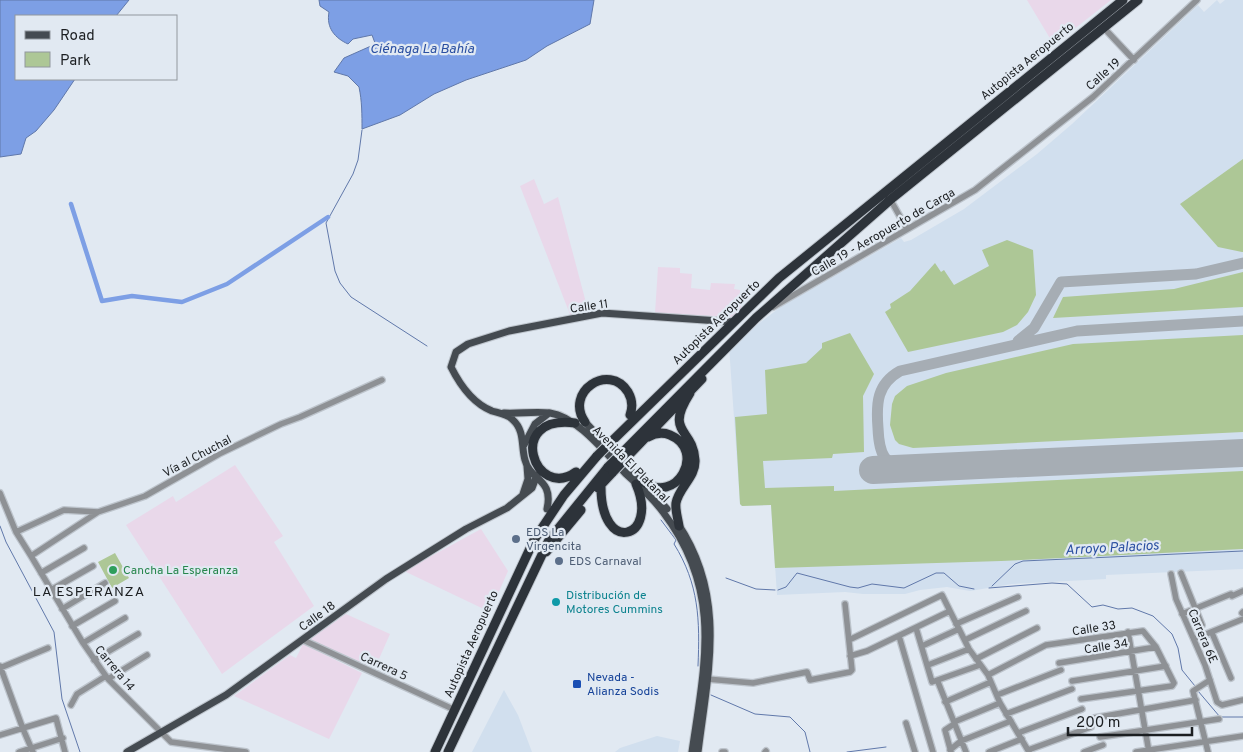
<svg xmlns="http://www.w3.org/2000/svg" width="1243" height="752" viewBox="0 0 1243 752" font-family="Overpass,sans-serif">
<rect width="100%" height="100%" fill="#e1e9f2"/>
<path fill="#d1dfee" d="M1217,0L1220,4L1225,0H1243V569L1106,575V579L1012,584L970,591L947,587L920,590L905,594H863L845,592L777,595L771,505L742,506L740,504L729,346L782,306L901,238L904,242L911,240L964,209L1037,154L1072,124L1198,5L1204,12Z
M504,690L518,715L532,752H472Z
M657,736L680,741L678,752H615L620,748Z"/>
<path fill="#e9d8ea" d="M1027,0H1111L1054,45Z
M534,179L544,204L558,197L589,314L571,317L520,186Z
M658,267L680,268V273L692,274L691,288L710,290L711,283L735,284L734,289L740,290L741,309L734,317L655,313Z
M235,465L283,536L274,542L314,606L222,674L126,525L173,496L176,502Z
M481,529L508,571L490,612L404,571Z
M346,614L390,634L375,668L309,640Z
M303,644L362,673L329,739L234,696L290,655L296,658Z"/>
<path fill="#adc796" d="M1243,159V252H1242L1218,247L1180,204Z
M1007,240L1033,250L1036,295L1028,312L1017,325L1003,332L908,352L885,312L891,308L890,304L910,291L935,263L941,272L944,270L954,285L989,266L982,250Z
M1243,272V307L1053,318L1063,297L1174,289Z
M850,333L874,374L863,396L864,452L833,454L832,458L763,461L765,488L834,486V491L1243,471V549L1001,561L775,568L771,505L742,506L740,504L735,417L767,414L765,370L806,363L822,348V343Z
M1243,335V432L913,448L899,444L895,440L890,425L892,404L895,396L907,386L946,373L1073,344Z
M115,553L129,578L112,588L98,562Z"/>
<path fill="#7d9fe5" stroke="#6078aa" d="M0,0H129L116,16H16V79H75L54,110L36,131L26,138L21,154L0,157Z
M319,0H594L590,24L547,46L526,60L466,80L434,94L400,115L362,129C362,115 362,101 359,87L348,76L334,72L344,58L371,46L375,43L372,35L353,39L348,44C335,38 326,28 329,12L320,6Z"/>
<g fill="none" stroke-linecap="round" stroke-linejoin="round">
<path stroke="#6078aa" stroke-width="1" d="M362,130L358,160L353,174L326,223L335,271L340,283L351,297L427,346
M661,520L676,540L674,544C699,584 700,620 698,666
M0,526L6,542L54,632L62,699L80,752
M726,578L756,589L775,590
M992,586L1015,564L1023,561L1243,551
M989,588L1052,583L1067,584L1092,607L1103,605L1118,609L1132,608L1153,616L1172,634L1178,648L1182,670L1195,686
M778,590L786,587L797,573L850,587L858,588L872,584L904,588L936,573H944L959,586L974,589
M1198,691L1220,717H1243
M711,695L755,714L790,717L805,732L810,752
M847,752L886,747"/>
<path stroke="#7d9fe5" stroke-width="4.5" d="M71,204L102,301L132,296L182,302L227,284L328,217"/>
<path stroke="#a6adb4" stroke-width="11" d="M1018,341L1034,328L1061,282L1196,274L1243,263
M912,469C883,467 879,453 878,428C876,403 877,384 900,371L1077,331L1243,321"/>
<path stroke="#a6adb4" stroke-width="28" d="M873,470L1243,453"/>
<defs>
<path id="minor" d="M1103,27L1134,60
M890,199L907,229
M773,307L975,190L1093,97L1197,0
M0,493L16,532L31,556L83,643L108,679L171,742L246,752
M16,532L64,510L98,512L145,496L219,454L281,424L300,417L382,380
M31,556L98,512
M41,573L84,548
M1181,573L1202,625
M1171,574L1176,599L1205,665L1217,702L1222,705L1243,700
M51,590L93,566
M1232,596L1243,591
M62,609L105,583
M1242,613L1243,612
M1182,614L1231,594
M956,624L1018,597
M72,626L115,601
M916,628L932,682L980,665
M1128,632L1149,752
M1212,633L1231,678
M899,636L933,752
M1194,639L1243,619
M303,640L455,710
M849,640L942,595L969,649L988,675L1000,703L1029,752
M965,640L1026,611
M83,643L125,618
M922,646L959,629
M850,656L867,651L950,611
M976,659L1037,628
M94,660L138,634
M1059,663L1156,647
M928,665L969,649
M0,666L23,729L33,752
M0,668L48,648
M988,675L1046,645L1143,631L1156,647L1174,683L1172,686L1081,699
M108,679L147,655
M707,679L753,683L807,672L810,680L850,672L852,670L845,604
M1072,681L1166,666
M938,682L966,752
M997,695L1061,670
M945,702L991,682
M71,705L77,694L106,676
M1006,714L1072,689
M1094,718L1196,700
M954,722L1000,703
M906,723L915,752
M1018,733L1082,709
M0,735L56,718L65,752
M1100,737L1219,719
M950,750L961,741L1011,721
M1028,750L1091,727
M19,752L63,738
M722,752H725
M765,752L766,751
M951,752L945,730L954,724
M989,752L1022,739
M1084,752L1103,745
M1136,752L1243,736
M1208,752L1193,691L1210,680"/>
<path id="major" d="M504,413C519,414 535,411 550,413C578,417 606,454 626,474C639,486 653,498 663,512C723,591 705,662 692,752
M585,422L667,509
M524,445L535,424L549,413
M523,494L528,479L527,466
M547,509C554,478 530,481 525,460C521,446 525,431 513,420C508,414 499,413 492,411C472,403 460,385 451,367L456,352L468,344L509,331L602,313L734,322
M678,524C727,597 708,671 698,752
M127,752L226,695L386,579L466,529L507,508L532,488L537,475"/>
<path id="highway" d="M585,422C564,392 609,362 628,392C632,399 633,407 630,415
M575,423C504,414 535,502 576,472
M612,441L779,278L1123,0
M623,452L756,318L890,200L1138,0
M628,456L702,379
M642,481C677,507 707,450 670,435C663,432 655,433 648,437
M601,485C600,557 660,539 636,484
M598,488L613,472
M679,526C678,519 675,510 676,503C679,487 696,477 695,460C693,427 664,434 690,393
M546,552L581,510
M435,752L534,540L564,495L597,456
M448,752L549,540L608,467"/>
</defs>
<use href="#minor" stroke="#bdc4cc" stroke-width="8"/>
<use href="#major" stroke="#bdc4cc" stroke-width="9"/>
<use href="#highway" stroke="#bdc4cc" stroke-width="11"/>
<use href="#minor" stroke="#8e9195" stroke-width="5.5"/>
<use href="#major" stroke="#454b51" stroke-width="7"/>
<use href="#highway" stroke="#2d333a" stroke-width="9"/>
<defs>
<path id="highway-bridge" d="M597,456L612,441
M608,467L623,452
M613,472L628,456"/>
</defs>
<use href="#highway-bridge" stroke="#bdc4cc" stroke-width="11" stroke-linecap="butt"/>
<use href="#highway-bridge" stroke="#2d333a" stroke-width="9"/>
</g>
<g fill="#5c6f8a" stroke="#e1e9f2" stroke-width="2">
<circle cx="516" cy="539" r="5"/>
<circle cx="559" cy="561" r="5"/>
</g>
<circle fill="#2e9e5b" stroke="#e1e9f2" stroke-width="2" cx="113" cy="570" r="5"/>
<circle fill="#0f9aa8" stroke="#e1e9f2" stroke-width="2" cx="556" cy="602" r="5"/>
<rect fill="#1a4fb4" stroke="#e1e9f2" stroke-width="2" x="572" y="679" width="10" height="10" rx="2.5"/>
<g text-anchor="middle" stroke-width="4.5" stroke-linejoin="round" paint-order="stroke">
<g font-size="12" fill="#1b1e21" stroke="#e1e9f2">
<text transform="translate(1027 61) rotate(-39)" y="4">Autopista Aeropuerto</text>
<text transform="translate(1103 74) rotate(-42)" y="4">Calle 19</text>
<text transform="translate(883 232) rotate(-30)" y="4">Calle 19 - Aeropuerto de Carga</text>
<text transform="translate(589 306) rotate(-8)" y="4">Calle 11</text>
<text transform="translate(716 322) rotate(-44)" y="4">Autopista Aeropuerto</text>
<text transform="translate(197 456) rotate(-28)" y="4">Vía al Chuchal</text>
<text transform="translate(631 464) rotate(45)" y="4">Avenida El Platanal</text>
<text transform="translate(317 616) rotate(-36)" y="4">Calle 18</text>
<text transform="translate(1094 628) rotate(-9)" y="4">Calle 33</text>
<text transform="translate(1203 636) rotate(67)" y="4">Carrera 6E</text>
<text transform="translate(471 644) rotate(-66)" y="4">Autopista Aeropuerto</text>
<text transform="translate(1106 646) rotate(-9)" y="4">Calle 34</text>
<text transform="translate(384 666) rotate(25)" y="4">Carrera 5</text>
<text transform="translate(115 668) rotate(50)" y="4">Carrera 14</text>
</g>
<g font-size="12" fill="#4e5e75" stroke="#e1e9f2" text-anchor="start">
<text x="526" y="536">EDS La<tspan x="526" dy="14">Virgencita</tspan></text>
<text x="569" y="565">EDS Carnaval</text>
</g>
<g font-size="12" fill="#27864d" stroke="#e1e9f2" text-anchor="start">
<text x="123" y="574">Cancha La Esperanza</text>
</g>
<g font-size="12" fill="#0d838f" stroke="#e1e9f2" text-anchor="start">
<text x="566" y="599">Distribución de<tspan x="566" dy="14">Motores Cummins</tspan></text>
</g>
<g font-size="12" fill="#164399" stroke="#e1e9f2" text-anchor="start">
<text x="587" y="681">Nevada -<tspan x="587" dy="14">Alianza Sodis</tspan></text>
</g>
<g font-size="14" font-style="italic" fill="#2a4fa1" stroke="#e1e9f2">
<text x="422" y="53">Ciénaga La Bahía</text>
<text transform="translate(1112 547) rotate(-3)" y="5">Arroyo Palacios</text>
</g>
<g font-size="14" letter-spacing="1" fill="#1b1e21" stroke="#e1e9f2">
<text x="89" y="596">LA ESPERANZA</text>
</g>
</g>
<rect x="15" y="15" width="162" height="65" fill="#e1e9f2" stroke="#92989e"/>
<rect x="25" y="31" width="25" height="8" fill="#454b51" stroke="#92989e"/>
<text x="60" y="40" font-size="15" fill="#1b1e21">Road</text>
<rect x="25" y="52" width="25" height="15" fill="#adc796" stroke="#92989e"/>
<text x="60" y="65" font-size="15" fill="#1b1e21">Park</text>
<path d="M1068 727v8h124v-8" fill="none" stroke="#1b1e21" stroke-width="2.5"/>
<text x="1076" y="727" font-size="15" fill="#1b1e21" stroke="#e1e9f2" stroke-width="4" paint-order="stroke">200 m</text>
</svg>
